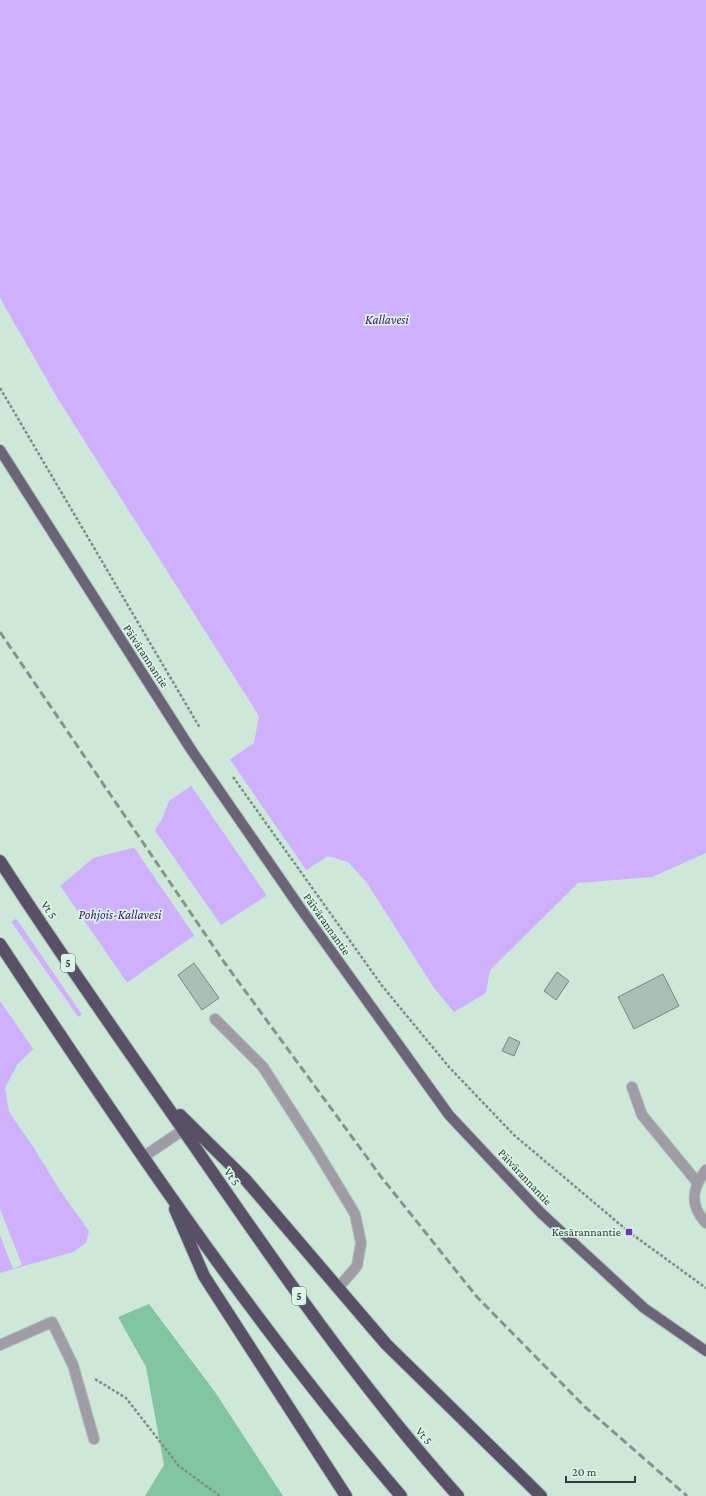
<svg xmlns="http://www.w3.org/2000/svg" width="706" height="1496" viewBox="0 0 706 1496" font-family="'Crimson Pro',serif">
<rect width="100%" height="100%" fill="#cde7d9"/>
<path fill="#81c5a3" d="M149,1304L215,1392L283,1496H145L164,1465L146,1367L118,1317Z"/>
<path fill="#ceb0fd" d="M0,0H706V853L652,877L578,883L490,970L486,993L454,1012L434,988L367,883L348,862L328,856L221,925L192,937L34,1048L17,1065L5,1088L9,1112L34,1148L59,1189L89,1231L86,1243L73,1252L0,1273V930L51,894L93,858L133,848L155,830L162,819L169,801L254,743L259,716L58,399L0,298Z"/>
<path fill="#cde7d9" d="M229,758L307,871L267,896L190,784Z
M154,829L221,925L222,926L196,938L133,846Z
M59,884L128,984L83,1016L15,917Z
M10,920L79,1018L34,1050L0,1001V927Z
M0,1209L22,1265L13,1269L0,1235Z"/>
<path fill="#a8c1b4" stroke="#748c7f" d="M194,963L219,998L202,1010L178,975Z
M557,972L569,981L556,1000L544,991Z
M663,974L679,1006L634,1029L618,997Z
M509,1037L520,1042L514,1056L502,1051Z"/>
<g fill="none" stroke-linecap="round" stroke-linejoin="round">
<defs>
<path id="minor" d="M215,1019L263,1067L317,1151L355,1214L361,1243L357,1266L338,1288
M632,1087L642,1115L697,1182
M143,1157L183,1130
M706,1170C692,1188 689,1205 706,1223
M0,1345L52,1322L73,1365L94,1439"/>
<path id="major" d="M0,450L192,751L301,909L449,1115L541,1213L644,1308L706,1351"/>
<path id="highway" d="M0,861C59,953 122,1041 184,1131C270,1256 356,1382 458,1496
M0,944C125,1134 253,1323 401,1496
M180,1115L245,1179L386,1344L541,1496
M175,1209L204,1276L346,1496"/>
</defs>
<use href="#minor" stroke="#abc2b6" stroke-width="12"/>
<use href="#major" stroke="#abc2b6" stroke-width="12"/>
<use href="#highway" stroke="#abc2b6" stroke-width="14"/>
<path stroke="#7d8f86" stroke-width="2.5" stroke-dasharray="3 2" stroke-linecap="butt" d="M0,388L200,728
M233,777L383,987L449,1067L514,1135L629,1232L706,1288
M95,1379L126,1398L179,1466L220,1496"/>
<use href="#minor" stroke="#a09ca6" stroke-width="10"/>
<use href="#major" stroke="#6b6476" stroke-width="10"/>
<use href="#highway" stroke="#585165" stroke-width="12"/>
<path stroke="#84968c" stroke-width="3" stroke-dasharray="8 4" stroke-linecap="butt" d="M0,632L224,962L382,1178L477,1297L585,1407L687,1496"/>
</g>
<rect fill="#723ab0" stroke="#daf4e6" stroke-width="1.5" x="625" y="1228" width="8" height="8" rx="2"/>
<g text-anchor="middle" stroke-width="3.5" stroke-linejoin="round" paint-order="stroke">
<g fill="#daf4e6" stroke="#66756d" stroke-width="1">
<rect x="61" y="954" width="14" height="18" rx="3"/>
<rect x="292" y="1287" width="14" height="18" rx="3"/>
</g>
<g font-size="11" font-weight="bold" fill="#343e39">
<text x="68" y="967">5</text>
<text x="299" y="1300">5</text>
</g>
<g font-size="12" fill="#343e39" stroke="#daf4e6">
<text transform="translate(146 656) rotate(57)" y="4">Päivärannantie</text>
<text transform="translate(49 910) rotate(56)" y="4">Vt 5</text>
<text transform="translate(327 924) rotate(55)" y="4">Päivärannantie</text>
<text transform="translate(232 1177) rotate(55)" y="4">Vt 5</text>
<text transform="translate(525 1177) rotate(47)" y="4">Päivärannantie</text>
<text transform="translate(424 1436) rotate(50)" y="4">Vt 5</text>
</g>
<g font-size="12" fill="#343e39" stroke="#daf4e6" text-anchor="end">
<text x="621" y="1236">Kesärannantie</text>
</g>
<g font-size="13" font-style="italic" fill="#43186e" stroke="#daf4e6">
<text x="387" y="324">Kallavesi</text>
<text x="120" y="919">Pohjois-Kallavesi</text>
</g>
</g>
<path d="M566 1476v6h69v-6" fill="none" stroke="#343e39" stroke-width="2"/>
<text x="572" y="1476" font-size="12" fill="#343e39" stroke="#daf4e6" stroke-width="3" paint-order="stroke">20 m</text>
</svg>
